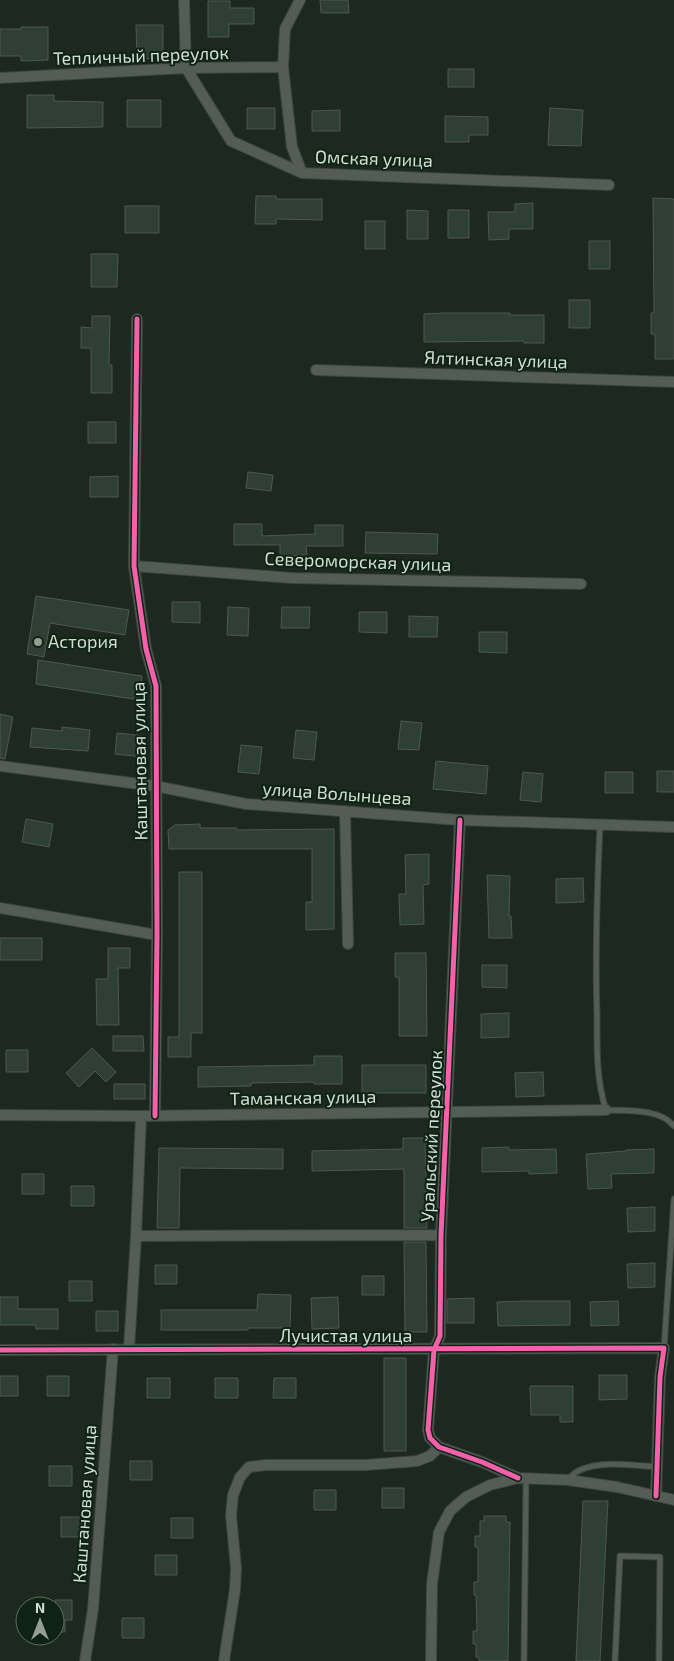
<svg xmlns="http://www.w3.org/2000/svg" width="674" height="1661" viewBox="0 0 674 1661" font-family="'Exo 2',sans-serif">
<rect width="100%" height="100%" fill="#1d2820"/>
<path fill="#303f35" stroke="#4e5750" d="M320,0H348L349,13H321Z
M208,1H230V8H254V24H229V37H208Z
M136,25H163V58L137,59Z
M21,27H48V60L21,61V56H0V29H21Z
M448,69H474V87H448Z
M27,95H54V101L103,102V127L27,128Z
M127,100H161V127H127Z
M247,108H275V129H247Z
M550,108L583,110L581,146L548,145Z
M340,110V131H312V111Z
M445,116L488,117V135H469V142H445Z
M256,196H276V199H322V220L276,219V224H255Z
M653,198L674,199V359H655V334H651V313H654Z
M533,203V229H509V239L489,240L488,212H515V204Z
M125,206H159V233H125Z
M407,210L428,211V239H407Z
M448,210H469V238H448Z
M365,221H385V249H365Z
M589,241H610V269H589Z
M91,254H118L117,287H91Z
M569,300H590V328H569Z
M444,313H510V315H544V343H524V341L424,342V314Z
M92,316H110L109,365H112V393H91V348H81V327L92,328Z
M88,422H116V443H88Z
M248,472L273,475L271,491L246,488Z
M118,476V497H90V477Z
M234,524H262V536L315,534V525H343V546H306L307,555L280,556V545H234Z
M366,532L438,534L437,554L365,553Z
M36,596L129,610L125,635L50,623L44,657L27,654Z
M172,602H200V623L172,622Z
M228,607L249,608L248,636L227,635Z
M282,607H310L309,628H281Z
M359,612H387V633L359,632Z
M409,616L438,617L437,637H409Z
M479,632H507V653L479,652Z
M38,660L142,676L139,700L36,684Z
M0,714L13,717L5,759L0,758Z
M401,721L422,723L419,750L398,749Z
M62,727L90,730L88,751L30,747L32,728L62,731Z
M296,730L317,732L314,760L293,758Z
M117,733L145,736L143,757L115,754Z
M241,745L262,747L259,774L238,772Z
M436,761L488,766L486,794L433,789Z
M657,771H674V792H657Z
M523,772L543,774L541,802L520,800Z
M605,772H633V793H605Z
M26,819L53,824L49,847L22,842Z
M200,824V828H237V830L334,829V929L306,930V902H312V849H169L168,830L175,825Z
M429,854V884L423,885L424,924L400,925L399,894H406L405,855Z
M179,872H202V1033H191V1057H168V1037H179Z
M487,875L510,876L509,916H511L512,938H489Z
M583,878L584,902L556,903V879Z
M0,938H42V960H0Z
M108,948H130V968H118L119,1025H97L96,979H108Z
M395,953H426L427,1036H399V977H395Z
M482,965H507V988L482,987Z
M509,1013V1037L481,1038V1014Z
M113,1036H143L144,1051H113Z
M92,1048L116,1072L106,1082L95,1071L79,1087L66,1073Z
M6,1050H28V1072H6Z
M314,1056H342V1084H314V1082L251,1083V1086L198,1087V1067L314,1065Z
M362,1065H426V1093H362Z
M543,1072L544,1096L516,1097L515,1073Z
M114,1084H145V1099H114Z
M403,1138H425L427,1228H404V1169L312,1171V1151L403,1149Z
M509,1147V1150L556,1149L557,1173L529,1174V1171L482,1172V1148Z
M159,1148L283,1149V1169L180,1168L179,1228H157Z
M654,1149V1173L611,1174L612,1188L588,1189L586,1154L626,1151V1150Z
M22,1174H44V1194H22Z
M71,1186H94V1206H71Z
M655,1207V1231L628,1232L627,1208Z
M404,1242H426L427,1332H405Z
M655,1263V1287L628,1288L627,1264Z
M155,1265H177V1284H155Z
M362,1276H384V1295H362Z
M69,1281H92V1301H69Z
M258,1294L291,1295L290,1328H248V1330H161V1310H257Z
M0,1297H18V1309H58V1329H36V1325H0Z
M338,1297L339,1328L312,1329L311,1298Z
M474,1298V1323H447V1299Z
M525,1301H570V1325L498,1326L497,1302Z
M618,1301L619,1325L591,1326L590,1302Z
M96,1311H118V1331H96Z
M384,1358H406V1451H384Z
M599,1375H627V1399L599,1400Z
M0,1376H18V1396H0Z
M47,1376H69V1396H47Z
M147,1378H170V1398H147Z
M215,1378H238V1398H215Z
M274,1378H296V1398H273Z
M530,1386H573V1422H560V1415H531Z
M130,1461H152V1480H130Z
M49,1466H72V1486H49Z
M382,1488H404V1508H382Z
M314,1490H336V1510H314Z
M583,1501H608L600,1661H576Z
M484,1516H506V1522H510L508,1661H479V1657H476V1644H473V1631H477L476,1595H474V1582H478V1547H475V1536H480V1521H484Z
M61,1517H84V1537H61Z
M171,1518H193V1538H171Z
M155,1555H177V1575H155Z
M55,1600H72V1620H65V1632H55Z
M122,1618H144V1638H122Z"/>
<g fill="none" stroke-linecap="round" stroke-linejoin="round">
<defs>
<path id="service" d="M600,825C597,889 595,952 597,1016C597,1048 596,1079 606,1110C628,1111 659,1108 674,1126
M664,1348L674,1199
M568,1479C571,1477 574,1473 578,1471C599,1460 634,1465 657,1467
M524,1661L526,1479
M615,1661L620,1556L660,1557L659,1661"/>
<path id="minor" d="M184,0L186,68L231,141L302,173L609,185
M300,0L285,29L283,67L292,147L302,173
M0,78L186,68L283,67
M137,319L134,566L146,649L156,686L157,935L155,1116
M316,370L674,382
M134,566L292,578L581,584
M0,766L155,786L246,804L460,820L674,827
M345,811L348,944
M460,820L441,1235L440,1336L434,1350L428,1430L430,1438L439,1447L482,1462L518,1478
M0,908L157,935
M0,1115L141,1116L606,1110
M136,1236L441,1235
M129,1349L136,1236L141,1116
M0,1350L664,1348L660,1377L656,1496
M85,1661L93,1609L113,1349
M224,1661L235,1589L236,1568L231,1515L233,1495L240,1477L249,1467L266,1465H366L417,1461L430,1456L439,1447
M431,1661L432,1584L439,1532L450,1511L466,1497L490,1485L518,1478L568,1480L617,1487L674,1500"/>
</defs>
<use href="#service" stroke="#3c453e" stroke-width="7"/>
<use href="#minor" stroke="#3c453e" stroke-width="12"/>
<use href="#service" stroke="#545c56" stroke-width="5"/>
<use href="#minor" stroke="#545c56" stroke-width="10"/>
<defs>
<path id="cycleway" d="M137,319L134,566L146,649L156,686L157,935L155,1116
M460,820L441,1235L440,1336L434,1350L428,1430L430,1438L439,1447L482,1462L518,1478
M0,1350L664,1348L660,1377L656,1496"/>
</defs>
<use href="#cycleway" stroke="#0f2315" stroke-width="8"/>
<use href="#cycleway" stroke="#f560ab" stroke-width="5"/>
</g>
<circle fill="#939e95" stroke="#0f2315" stroke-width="2" cx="38" cy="642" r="5"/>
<g text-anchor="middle" stroke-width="4" stroke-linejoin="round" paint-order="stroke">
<g font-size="18" fill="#d2ded4" stroke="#0f2315">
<text transform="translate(141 56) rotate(-2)" y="6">Тепличный переулок</text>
<text transform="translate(374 159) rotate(2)" y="6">Омская улица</text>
<text transform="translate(496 360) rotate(2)" y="6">Ялтинская улица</text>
<text transform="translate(358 562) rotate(2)" y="6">Североморская улица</text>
<text transform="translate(140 761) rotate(-91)" y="6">Каштановая улица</text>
<text transform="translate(337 794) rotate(4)" y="6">улица Волынцева</text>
<text transform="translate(303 1098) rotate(-1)" y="6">Таманская улица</text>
<text transform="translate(432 1136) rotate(-87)" y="6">Уральский переулок</text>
<text x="346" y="1342">Лучистая улица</text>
<text transform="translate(85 1504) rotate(-86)" y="6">Каштановая улица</text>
</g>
<g font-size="18" fill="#d2ded4" stroke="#0f2315" text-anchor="start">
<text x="48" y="648">Астория</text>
</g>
</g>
<g transform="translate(40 1621)"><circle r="24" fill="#0f2315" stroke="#5d6e61"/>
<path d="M0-4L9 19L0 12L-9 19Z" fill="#939e95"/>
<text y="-8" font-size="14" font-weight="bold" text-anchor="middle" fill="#d2ded4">N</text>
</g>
</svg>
